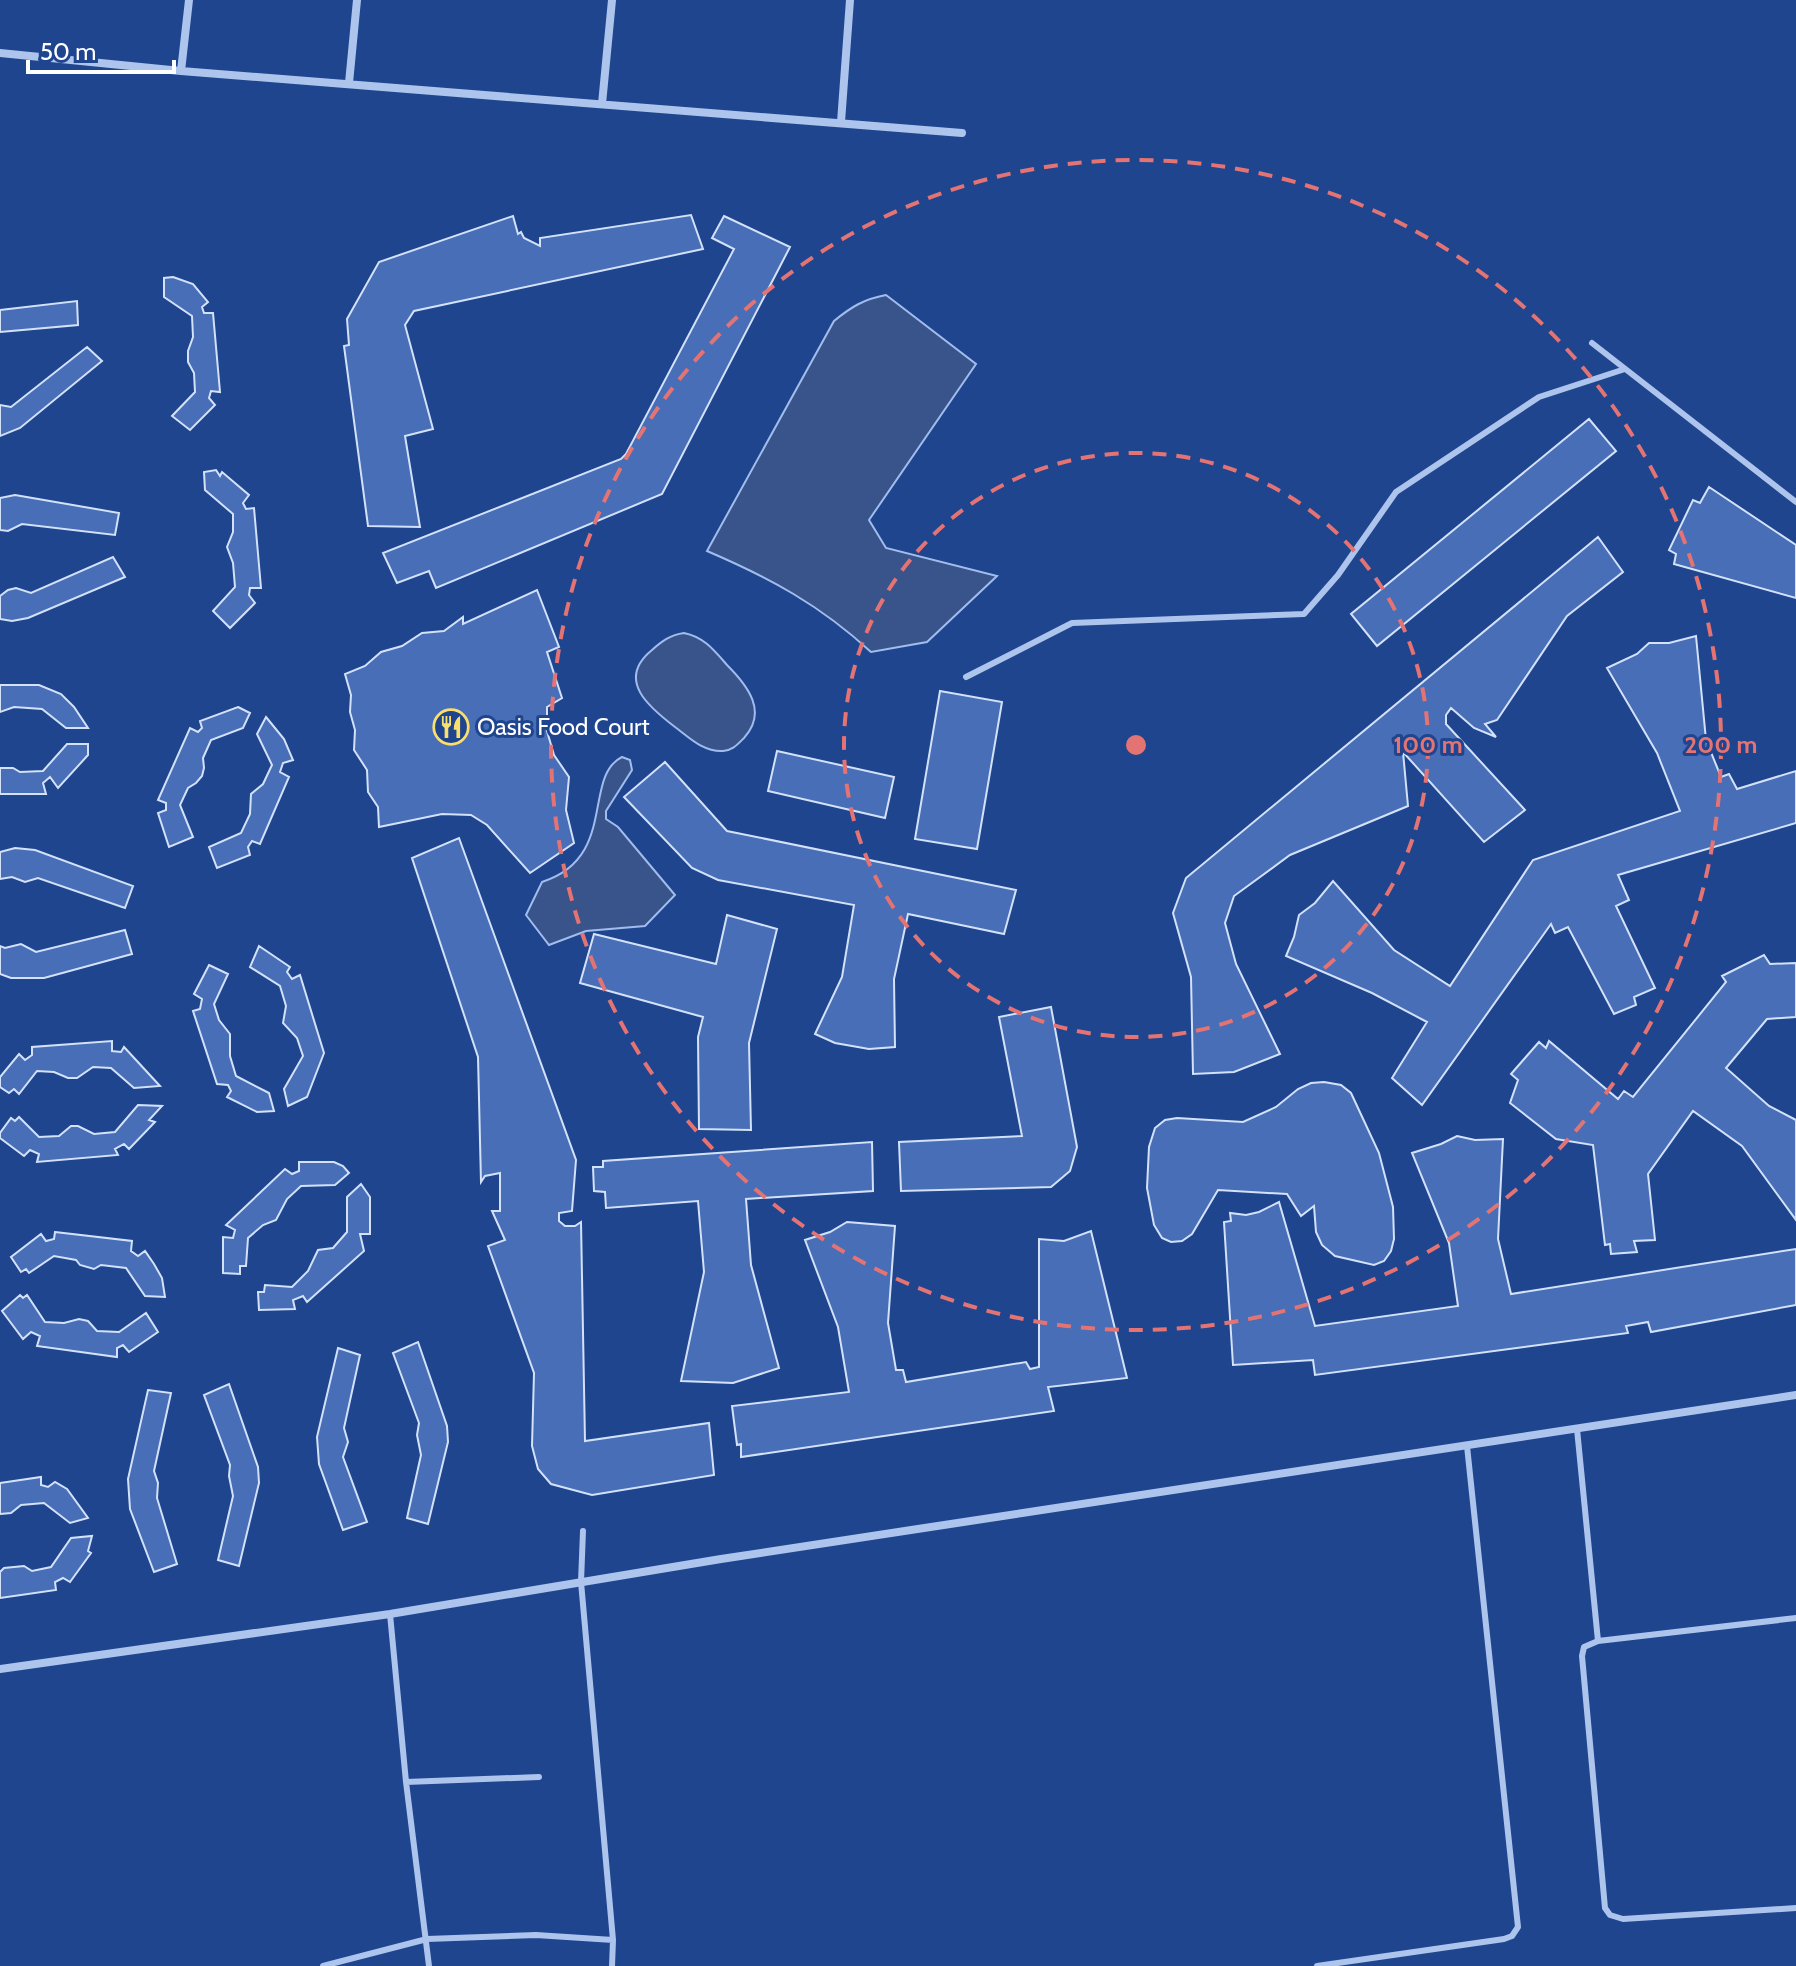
<svg xmlns="http://www.w3.org/2000/svg" width="1796" height="1966" viewBox="0 0 1796 1966" font-family="Cabin,sans-serif">
<rect width="100%" height="100%" fill="#1f458f"/>
<path fill="#39548b" stroke="#a1bdee" stroke-width="2" d="M886,295L976,364L869,520L886,548L997,576L927,642L871,652C820,605 770,578 707,551L834,321C851,307 864,299 886,295Z
M684,633C704,637 714,650 727,665C748,686 768,712 744,738C737,745 733,750 723,751C703,752 690,738 675,727C650,708 615,680 652,650C662,641 670,635 684,633Z
M622,757L630,760L632,770L606,811V819L618,827L675,895L645,926L586,931L549,945L526,915L542,882C618,858 582,777 622,757Z"/>
<path fill="#476eb6" stroke="#d3e1f9" stroke-width="2" d="M691,215L703,249L414,311L405,325L433,429L405,436L420,527L368,526L344,346L349,345L347,319L379,262L513,216L518,234L521,232L524,238L540,246V238Z
M724,216L790,247L662,494L436,588L429,571L397,583L383,553L621,459L626,454L734,249L712,238Z
M173,277L193,284L208,302L202,307L204,313H213L220,392L211,391L209,398L215,405L190,430L172,416L195,392L194,373L188,362V351L193,337L192,316L164,297V278Z
M77,301L78,325L0,332V310Z
M87,347L102,361L20,428L0,436V405L11,407Z
M1589,419L1616,451L1377,646L1351,614Z
M216,470L220,476L222,472L249,495L243,503L246,509L254,508L261,588H250L249,595L255,603L230,628L213,611L235,587L233,563L227,547L233,532V514L205,490L204,472Z
M1709,487L1796,545V598L1674,564L1676,554L1669,550L1693,500L1700,503Z
M15,495L119,513L115,535L22,524L8,531L0,530V498Z
M1598,537L1623,572L1567,616L1497,720L1485,724L1496,737L1474,728L1451,708L1446,715V724L1525,810L1484,842L1403,752L1408,806L1290,855L1234,896L1225,923L1236,964L1280,1054L1234,1072L1193,1074L1191,977L1173,913L1186,878Z
M113,557L125,577L28,618L12,621L0,619V596L8,590L16,588L31,593Z
M537,590L559,647L547,652L562,698L547,707V731L554,755L569,777L566,810L574,843L530,873L487,825L471,815L442,814L379,827L378,807L368,792L367,770L354,750L355,730L350,712L351,695L345,674L365,666L381,652L402,646L422,633L444,631L463,617V624Z
M1696,636L1706,740L1721,777L1729,774L1737,789L1796,771V823L1618,875L1629,900L1616,906L1655,988L1634,997L1636,1005L1614,1014L1568,927L1555,933L1551,924L1422,1105L1392,1078L1427,1022L1372,993L1286,956L1294,937L1299,915L1315,903L1333,881L1394,950L1450,986L1533,860L1680,811L1657,753L1607,668L1637,654L1649,643H1669Z
M0,685H39L61,694L74,707L88,728H66L42,709L14,707L0,712Z
M940,691L1002,702L977,849L915,839Z
M238,707L250,713L243,728L211,740L203,758L204,768L202,776L196,783L188,788L180,805L193,837L169,847L158,813L166,810V803L158,800L190,728L198,732L202,728L200,721Z
M266,717L284,739L293,760L283,763L280,772L289,777L260,844L252,841L248,847L250,855L217,868L209,847L241,833L250,814L251,794L263,784L272,765L257,734Z
M67,744H88V755L58,788L50,777L43,783L46,794H0V768H13L20,772L43,771Z
M777,751L894,777L885,818L768,791Z
M665,762L727,831L1016,890L1004,934L908,914L894,979L895,1047L869,1049L835,1043L815,1034L842,977L854,905L718,880L692,868L624,797Z
M459,838L576,1160L572,1211L559,1213V1221L565,1226H575L581,1222L585,1441L709,1423L714,1475L592,1495L551,1484L538,1469L532,1446L534,1373L488,1246L505,1240L492,1211H500V1173L485,1176L481,1182L478,1057L412,858Z
M15,848L35,850L133,886L125,908L38,878L25,882L12,877L0,879V852Z
M727,915L777,929L749,1043L751,1130L699,1129L698,1037L703,1017L580,983L594,934L716,964Z
M125,930L132,954L44,978H11L0,974V946L5,948L21,944L36,952Z
M259,946L290,967L287,972L292,979L300,975L324,1053L307,1097L288,1106L284,1089L303,1056L297,1038L283,1023L286,1006L280,986L250,967Z
M1764,955L1770,964L1796,963V1017L1767,1019L1726,1068L1769,1106L1796,1120V1220L1742,1146L1693,1111L1648,1174L1655,1240L1634,1241L1637,1252L1611,1254L1610,1244L1605,1245L1593,1145L1556,1139L1510,1103L1518,1080L1511,1074L1539,1042L1546,1048L1549,1041L1618,1099L1624,1091L1633,1097L1726,982L1722,976Z
M209,965L228,974L214,1004L219,1020L230,1034V1056L236,1076L269,1093L274,1111L257,1112L227,1097L231,1091L228,1085L217,1084L193,1011L200,1009L202,999L194,994Z
M1051,1007L1077,1147L1070,1171L1051,1187L901,1191L899,1142L1022,1136L999,1017Z
M112,1041V1051L121,1052L124,1047L160,1086L134,1088L111,1068L93,1067L77,1078H68L54,1072L37,1071L19,1094L14,1089L9,1093L0,1087V1077L19,1054L25,1060L32,1055V1047Z
M1324,1082L1341,1085L1351,1093L1379,1153L1393,1207L1394,1239L1391,1251L1384,1261L1374,1265L1335,1256L1322,1245L1316,1232L1314,1206L1301,1216L1287,1194L1218,1190L1192,1234L1182,1241L1171,1242L1162,1238L1154,1225L1147,1188L1149,1147L1155,1128L1165,1120L1177,1118L1243,1122L1276,1107L1298,1089L1311,1083Z
M138,1105L162,1106L149,1120L155,1122L129,1149L124,1144L115,1149L118,1155L37,1162L39,1154L30,1150L24,1156L0,1138V1133L11,1118L15,1121L19,1117L39,1137L59,1136L71,1126H78L94,1134L115,1132Z
M1457,1136L1475,1140L1503,1139L1498,1239L1511,1294L1796,1249V1305L1651,1332L1648,1322L1626,1326L1628,1333L1315,1375L1313,1360L1233,1365L1224,1222L1231,1221L1230,1213L1246,1215L1259,1212L1279,1202L1315,1326L1458,1306L1449,1243L1412,1153L1441,1144Z
M872,1142L873,1191L746,1199L751,1265L779,1368L733,1383L681,1381L704,1272L698,1201L606,1208L605,1192L594,1191L593,1167H603V1161Z
M299,1162H334L343,1166L349,1173L335,1185L301,1186L287,1199L276,1220L263,1225L248,1238L246,1266H240V1274L223,1273V1237L233,1238L235,1230L226,1225L285,1169L292,1174L299,1171Z
M361,1184L370,1197V1234H360L364,1251L307,1302L303,1296L293,1300L295,1309L259,1310L258,1292H264L265,1285L292,1287L308,1271L318,1250L333,1248L347,1232V1197Z
M847,1222L895,1226L888,1323L896,1370H903L906,1382L1026,1362L1030,1369L1039,1367V1239L1064,1241L1091,1231L1127,1378L1048,1387L1054,1411L741,1457V1444L737,1445L732,1406L849,1392L838,1327L805,1240L830,1232Z
M55,1232L132,1241L131,1251L138,1256L145,1251L154,1264L162,1278L165,1297L145,1296L126,1268L101,1265L94,1269L80,1265L76,1260L54,1256L29,1273L26,1269L21,1272L11,1257L41,1234L46,1241L54,1239Z
M20,1295L23,1298L27,1295L45,1322L64,1323L79,1319L88,1321L97,1331L119,1332L146,1313L158,1332L129,1352L123,1345L117,1348V1357L37,1346L40,1336L31,1332L23,1339L2,1311Z
M418,1342L447,1426L448,1442L428,1524L407,1518L421,1455L417,1435L419,1423L393,1353Z
M338,1348L360,1355L344,1428L348,1442L343,1457L367,1522L343,1530L319,1464L317,1437Z
M229,1384L258,1467L259,1483L239,1566L218,1560L233,1496L229,1476L230,1465L204,1395Z
M148,1390L171,1393L154,1471L158,1483L157,1498L177,1564L154,1572L130,1509L128,1479Z
M41,1477V1485L48,1487L55,1482L67,1489L88,1518L70,1523L44,1503L21,1505L11,1513L0,1514V1483Z
M92,1536L88,1551L91,1553L70,1582L63,1578L55,1582L56,1590L0,1598V1572L4,1568L24,1566L32,1571L51,1567L71,1538Z"/>
<g fill="none" stroke-linecap="round" stroke-linejoin="round">
<path stroke="#adc4ed" stroke-width="6" d="M1592,343L1796,502
M966,677L1072,623L1304,614L1338,575L1396,492L1539,397L1625,369
M1577,1429L1598,1641
M583,1531L581,1582L613,1940L612,1966
M390,1614L406,1782L429,1966
M1796,1618L1598,1641L1584,1647L1582,1656L1605,1908L1610,1915L1623,1919L1796,1908
M406,1782L539,1777
M323,1966L427,1939L536,1935L613,1940
M1317,1966L1504,1939L1512,1936L1518,1927L1467,1446"/>
<path stroke="#adc4ed" stroke-width="8" d="M0,53L181,71L962,133
M181,71L189,0
M349,83L357,0
M602,104L612,0
M841,122L850,0
M0,1669L390,1614L721,1559L1796,1395"/>
</g>
<g fill="none" stroke="#e47373" stroke-width="4" stroke-dasharray="14 10">
<circle cx="1136" cy="745" r="292"/>
<circle cx="1136" cy="745" r="585"/>
</g>
<defs>
<symbol id="restaurant-ring" viewBox="-11 -11 22 22"><circle r="9.5" fill="#1f458f" stroke="#fbdf6d" stroke-width="1.5"/><path d="M-5-6h1v4h1v-4h1v4h1v-4h1v5L-1.5 .5V6h-2V.5L-5-1ZM5-6V6H3V1.5H1.5Q1.5-4 5-6Z" fill="#fbdf6d"/></symbol>
</defs>
<g fill-rule="evenodd">
<use href="#restaurant-ring" x="431" y="707" width="40" height="40"/>
</g>
<g text-anchor="middle" stroke-width="6" stroke-linejoin="round" paint-order="stroke">
<g font-size="24" fill="#fff" stroke="#1f458f" text-anchor="start">
<text x="477" y="735">Oasis Food Court</text>
</g>
</g>
<circle cx="1136" cy="745" r="12" fill="#e47373" stroke="#1f458f" stroke-width="4"/>
<g font-size="24" text-anchor="middle" font-weight="bold" fill="#e47373" stroke="#1f458f" stroke-width="6" stroke-linejoin="round" paint-order="stroke">
<text x="1428" y="753">100 m</text>
<text x="1721" y="753">200 m</text>
</g>
<path d="M28 60v12h146v-12" fill="none" stroke="#ffffff" stroke-width="4"/>
<text x="40" y="60" font-size="24" fill="#ffffff" stroke="#1f458f" stroke-width="6" paint-order="stroke">50 m</text>
</svg>
